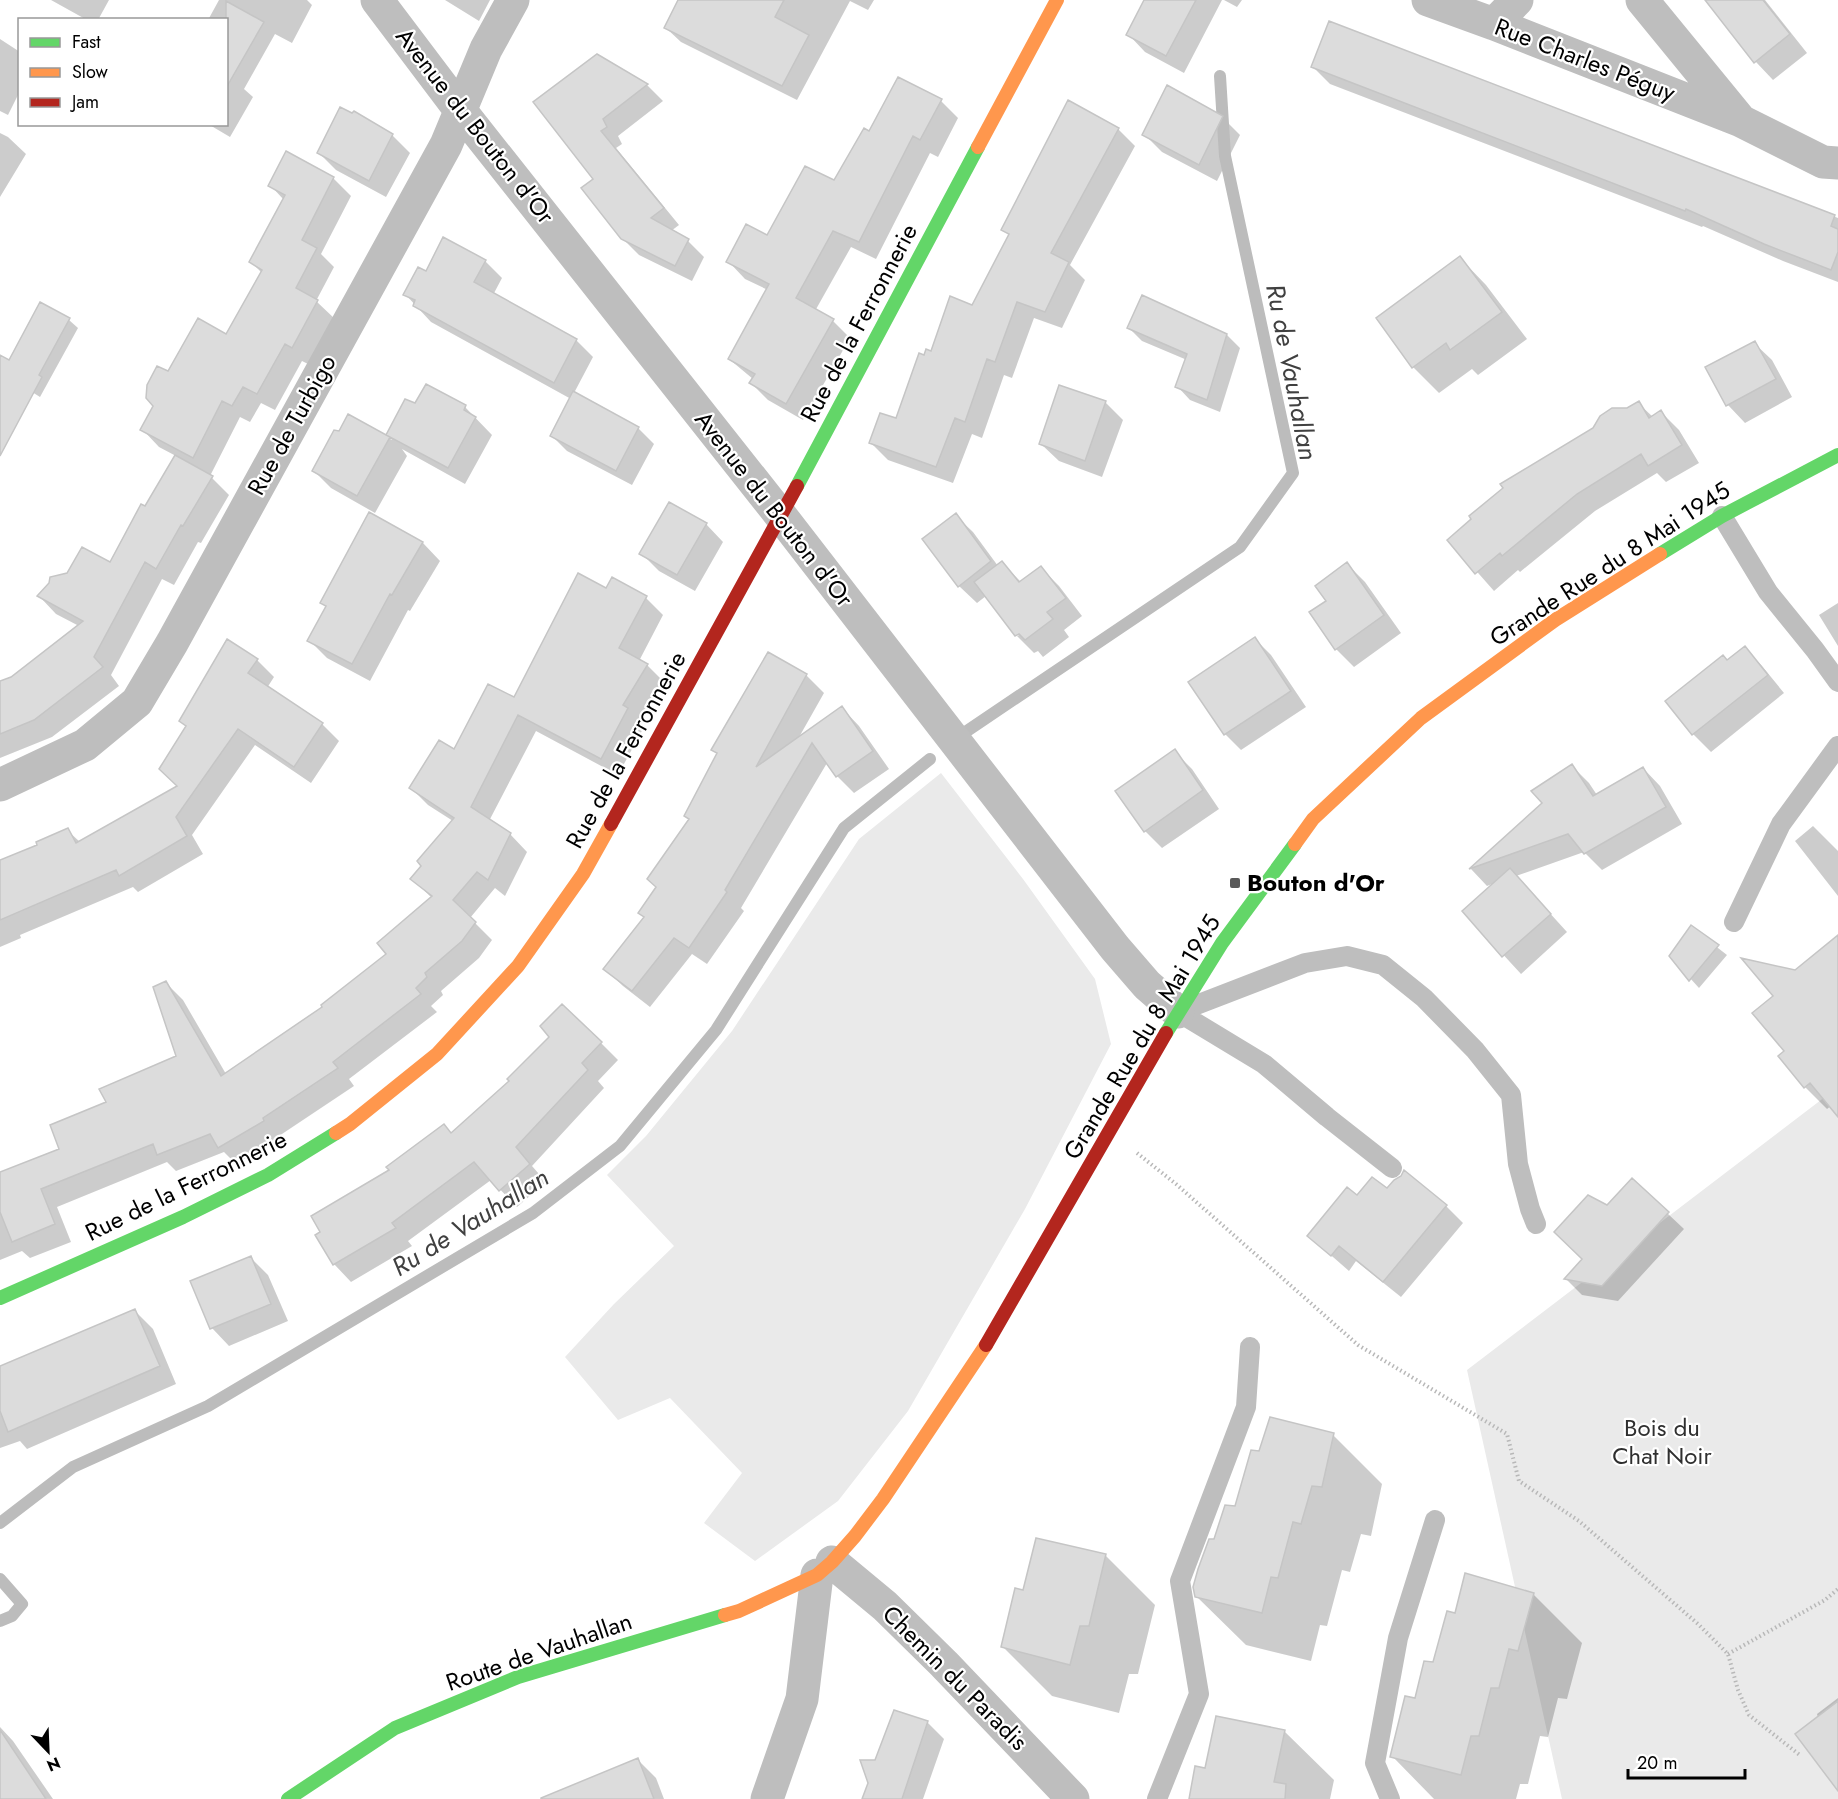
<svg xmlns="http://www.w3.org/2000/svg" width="1838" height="1799" viewBox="0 0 1838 1799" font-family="Jost,sans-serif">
<rect width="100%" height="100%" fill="#fff"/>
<path fill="#eaeaea" d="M941,773L1023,879L1095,979L1111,1044L1025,1209L908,1411L838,1501L755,1561L704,1523L742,1473L670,1398L618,1420L565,1357L614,1304L674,1246L607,1175L646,1136L732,1031L859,839Z
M1838,1087V1799H1562L1467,1370Z"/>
<path fill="#0003" d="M51,0H109L98,20H87Z
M219,0H307L312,5L292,43L275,34L244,89L253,97L230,137L208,124H226V20H208Z
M445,0H490L479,21Z
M680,0H874L868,10L850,1L797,100L681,42L666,28Z
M1146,0H1222L1184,73L1145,52L1128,34Z
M1224,0H1242L1237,7Z
M1706,0H1765L1807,53L1773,80L1756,62Z
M1336,25L1838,218V282L1783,261L1703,226L1702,227L1330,84L1313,67Z
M0,39L20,52V91L8,115L0,111Z
M597,56L647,85L663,101L618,136L622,144L616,148L679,225L671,231L688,241L704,257L692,281L639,255L622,238L595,179Z
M1168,87L1222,117L1240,135L1217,181L1162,152L1144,134Z
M941,101L958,118L938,157L930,153L876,259L851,247L815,311L833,321L850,338L803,420L768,400L751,383L753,379L729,359L768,290L745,279L728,261L767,237L835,182L870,133Z
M354,113L393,136L410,153L386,197L336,170L319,153Z
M1118,129L1135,146L1070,265L1085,280L1062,328L1034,318L1012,378L1004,375L982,438L972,434L953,483L888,460L871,443L897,420L925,357L932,352L972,306L1010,236L1003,230Z
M0,133L8,137L26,154L0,197Z
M287,153L334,179L351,196L321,254L334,267L316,301L335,319L310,365L302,361L275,410L261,403L250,422L240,417L210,476L229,495L201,543L198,542L174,585L162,579L111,675L119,686L52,737L0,758V687L79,626L56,614L39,596L110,565L176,456L159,447L142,429L155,405L168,373L226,336L262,273L251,262L284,200L270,185Z
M1460,258L1486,285L1527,339L1478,375L1472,369L1439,393L1413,367Z
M485,261L502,278L493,295L576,340L593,357L574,393L638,428L654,444L632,485L567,451L551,435L571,399L431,322L405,294L426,273Z
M40,304L69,320L78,328L40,397L13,380Z
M1129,328L1227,335L1240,348L1220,412L1190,400L1177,386L1187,360L1142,341Z
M1754,343L1772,360L1792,397L1745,423L1728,405Z
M1105,402L1123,420L1102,477L1059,461L1041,444Z
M1638,403L1653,417L1661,412L1679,430L1699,463L1666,482L1657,473L1595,511L1520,572L1518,570L1494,591L1449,540Z
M415,405L465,407L492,435L465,484L402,449L407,456L375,513L331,488L314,471L340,433L349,416L392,440L388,434Z
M369,514L423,543L440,561L410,611L408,610L370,681L327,658L309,640L327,608L321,602Z
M955,515L973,532L998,566L1002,563L1021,582L1041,568L1059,586L1082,616L1064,630L1069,637L1043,657L1038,651L1034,653L1017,636L1026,632L1017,633V635L986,596L977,603L959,586Z
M706,524L723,542L695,591L659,571L641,553Z
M1347,564L1365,582L1401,633L1354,667L1336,649L1328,601Z
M606,590L646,598L663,615L639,661L647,665L664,682L640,722L644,727L618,775L536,731L489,821L510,834L527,852L505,896L495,888L470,918L492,940L479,958L441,991L443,995L431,1006L437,1012L349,1079L354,1086L279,1136L280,1138L236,1164L224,1152L176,1171L167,1162L57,1207L71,1242L30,1258L22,1251L0,1260V1173L61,1149L108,1102L178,1057L166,983L183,1000L226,1074L324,1007L388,954L432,898L412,879L453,821L428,805L411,788L515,699Z
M1838,603V646L1819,615Z
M1255,639L1271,655L1306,707L1241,750L1225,734L1190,682Z
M1745,648L1762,666L1784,693L1711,752L1693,734L1727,662Z
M768,654L806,675L824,693L798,739L842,708L859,726L889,769L854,793L837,776L827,763L741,908L744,911L707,964L692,954L650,1007L623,986L605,969L645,917L657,887L690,820L718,754L713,750Z
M257,660L274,677L267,688L322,724L339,741L311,783L255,745L192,835L203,854L138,892L133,887L20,935L21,938L0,947V876L39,846L67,830L80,842L178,787L160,769Z
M1174,751L1192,769L1219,809L1162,848L1145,831Z
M1572,766L1589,783L1597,795L1643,768L1660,786L1682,824L1602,870L1584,852L1516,876L1567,932L1521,974L1464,912L1497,882L1487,886L1471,869L1544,803Z
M1813,826L1838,851V896L1795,841Z
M1691,927L1727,955L1699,988L1670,956Z
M1838,937V1111L1832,1105L1827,1109L1805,1087L1786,1051L1775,996L1796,972Z
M601,1043L618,1060L598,1081L604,1088L532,1166L546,1182L517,1207L491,1180L408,1241L412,1246L351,1282L334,1264L391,1171L444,1126L452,1134Z
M1402,1177L1446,1206L1463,1223L1401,1297L1356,1261L1349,1271L1309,1236L1357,1198L1387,1190Z
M1632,1180L1684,1229L1618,1301L1582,1295L1566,1279L1584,1259L1608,1206Z
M251,1258L268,1275L288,1321L229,1346L212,1328L192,1282Z
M135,1311L153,1329L176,1384L27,1449L20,1441L0,1448V1368Z
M1333,1435L1382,1484L1371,1536L1361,1534L1350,1572L1342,1570L1327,1626L1320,1625L1311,1661L1246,1645L1196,1596L1215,1541L1236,1508L1260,1453Z
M1105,1555L1155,1605L1138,1674H1129L1119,1713L1052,1696L1002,1646L1024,1592Z
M1533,1594L1582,1643L1567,1699L1558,1698L1548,1737L1540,1736L1528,1784H1520L1516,1799H1434L1392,1756L1434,1664Z
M1838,1698V1785L1817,1714Z
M927,1722L944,1739L923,1799H864L876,1761Z
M0,1727L13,1741L53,1799H0Z
M1284,1731L1334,1780L1330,1799H1191L1206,1770Z
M638,1760L656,1778L664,1799H574Z"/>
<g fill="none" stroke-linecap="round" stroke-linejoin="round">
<path stroke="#bcbcbc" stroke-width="12" d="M964,733L1240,547L1293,473L1225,156L1220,76
M0,1523L73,1467L208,1406L533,1213L620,1146L716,1030L844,828L930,759
M0,1579L22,1604L12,1616L0,1621"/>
</g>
<path fill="#dcdcdc" stroke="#c5c5c5" stroke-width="1.5" d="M678,0H784L775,17L809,35L782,86L664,28Z
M1144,0H1196L1166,56L1126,35Z
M1705,0H1763L1790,34L1754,63Z
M226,1L264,22L226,88Z
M1329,21L1835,215L1831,226L1838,229V252L1831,270L1764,244L1686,209L1685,211L1311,67Z
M597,54L648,84L603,119L607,127L601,131L664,208L651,218L689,239L675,266L621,239L581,188L593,179L533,102Z
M898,77L942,99L920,140L913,136L859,242L833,231L796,298L834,319L786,404L749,383L755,374L728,359L769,284L726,262L746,224L767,235L805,166L834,180L864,128L869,131Z
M1167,85L1223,116L1199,165L1142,135Z
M1068,100L1119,128L1051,253L1069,262L1045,312L1017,302L995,362L987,359L965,422L955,418L936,467L869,443L880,413L896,418L919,353L924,355L926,349L931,351L950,296L972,305L1009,234L1001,230Z
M340,107L352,113L354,111L393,134L369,181L317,153Z
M286,151L334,177L302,240L317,248L296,288L318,300L292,348L285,344L257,394L243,387L232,406L222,401L193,458L140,430L153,406L146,398L147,385L157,366L168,371L198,318L226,334L262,270L249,262L285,195L268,186Z
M443,237L486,260L474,282L577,339L554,383L413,306L415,300L403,295L418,267L426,271Z
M1460,256L1502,312L1450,350L1446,343L1412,368L1376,318Z
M1142,295L1227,334L1207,400L1175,387L1187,354L1127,328Z
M40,302L70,318L39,375L42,377L0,456V355L9,360Z
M1755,341L1776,379L1726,406L1705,367Z
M426,384L466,405L464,410L476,417L448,468L386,435L405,399L415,403Z
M1059,385L1106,401L1085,461L1039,444Z
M573,391L639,427L616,471L550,436Z
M1639,401L1649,418L1661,410L1682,445L1648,466L1641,454L1577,494L1502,556L1500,553L1475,574L1447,540L1471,519L1469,516L1503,488L1500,484L1593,428L1600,416L1612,408H1627Z
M348,414L390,437L357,496L312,471L334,430L339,431Z
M175,455L213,476L183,526L181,525L156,569L145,562L94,657L103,667L34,720L0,734V681L11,677L83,621L37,596L49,583L50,577L67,573L82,547L110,562L141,504L145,506Z
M669,502L707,523L677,575L639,554Z
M369,512L423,542L392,595L390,594L352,664L307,641L326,606L320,603Z
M956,513L991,561L958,587L922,539Z
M1002,561L1019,582L1041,566L1066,598L1047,612L1053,619L1025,640L1019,634L1015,636L974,582Z
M1347,562L1384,615L1335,650L1309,612L1326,601L1315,586Z
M578,573L606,588L612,577L647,596L619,648L648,664L623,705L628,708L601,759L518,715L471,807L511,833L488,880L477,872L453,900L476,922L462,941L425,973L427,977L416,988L421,994L333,1062L338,1068L263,1118L264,1121L218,1148L210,1134L157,1155L153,1144L41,1189L55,1224L12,1242L0,1212V1172L59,1149L50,1125L106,1102L99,1089L176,1056L153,987L166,981L221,1076L322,1007L321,1005L386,954L377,943L432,896L410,879L421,866L417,861L454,818L409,788L439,740L454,749L488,684L514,697Z
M1255,637L1291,691L1224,735L1188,682Z
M227,639L258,659L248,673L323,723L294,767L238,729L176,817L187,836L119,876L116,870L0,920V860L37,845L36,842L68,828L76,843L177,786L159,769L186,726L179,721Z
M1745,646L1768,675L1692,735L1665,701L1723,655L1727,660Z
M768,652L807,674L756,767L842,706L873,751L836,777L812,743L725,890L727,892L689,948L674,938L632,991L603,969L644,917L638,913L656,887L647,879L689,819L684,816L717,753L711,750Z
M1175,749L1203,790L1144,832L1115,791Z
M1572,764L1593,796L1643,767L1666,807L1584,854L1568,834L1469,869L1542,803L1531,791Z
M1510,868L1551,914L1502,957L1462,911Z
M1691,925L1719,945L1689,981L1669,956Z
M1838,935V1117L1810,1083L1804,1088L1778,1056L1784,1051L1752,1013L1773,996L1741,958L1795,970Z
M562,1004L602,1042L582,1063L588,1070L516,1147L530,1164L499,1191L474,1162L392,1223L396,1228L333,1265L315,1235L320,1232L311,1216L389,1170L386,1167L444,1124L451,1133L509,1081L507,1079L549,1037L540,1026Z
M1404,1170L1447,1205L1383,1282L1339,1246L1331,1256L1307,1236L1347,1187L1357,1195L1372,1177L1387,1188L1394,1180L1401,1176Z
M1632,1178L1669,1212L1602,1286L1564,1279L1582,1259L1554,1232L1588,1195L1607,1205Z
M251,1256L271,1304L210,1329L190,1281Z
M135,1309L160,1366L8,1432L0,1411V1366Z
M1270,1417L1334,1433L1322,1487L1312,1486L1301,1524L1293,1522L1278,1578L1271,1577L1262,1613L1195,1597L1193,1587L1198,1569L1209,1539H1214L1225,1505L1235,1506L1251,1450L1259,1451Z
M1036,1538L1106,1554L1089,1626H1080L1070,1665L1001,1647L1015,1588L1023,1590Z
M1465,1573L1534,1593L1518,1651L1509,1649L1499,1688H1491L1479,1736H1471L1461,1775L1390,1757L1405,1696L1415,1698L1424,1661L1433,1662L1447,1611L1455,1613Z
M1838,1701V1791L1795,1734Z
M894,1710L928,1721L902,1799H862L868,1783L860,1760H875Z
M1216,1716L1285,1730L1274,1782L1286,1784L1285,1799H1189L1195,1766L1205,1768Z
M0,1730L46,1799H0Z
M638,1758L654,1799H541V1798Z"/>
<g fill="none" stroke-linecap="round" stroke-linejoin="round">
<path stroke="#b8b8b8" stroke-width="4" stroke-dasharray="1.5 3" stroke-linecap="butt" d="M1137,1153L1176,1184L1358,1345L1507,1434L1519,1481L1579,1521L1698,1624L1728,1654L1738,1690L1749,1715L1801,1756
M1728,1654L1825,1600L1838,1589"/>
<path stroke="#bebebe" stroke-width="20" d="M1722,516L1768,592L1815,650L1838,682
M1734,922L1781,824L1838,746
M1178,1012L1305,963L1347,956L1383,965L1424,998L1475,1050L1511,1095L1518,1164L1530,1209L1536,1224
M1178,1012L1264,1064L1327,1117L1392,1168
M1157,1799L1199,1694L1180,1581L1246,1407L1250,1347
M1390,1799L1375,1763L1398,1638L1435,1520"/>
<path stroke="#bebebe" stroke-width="33" d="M377,0L460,110L781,516L1115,948L1147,985L1178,1012
M1428,0L1494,24L1741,121
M1642,0L1741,121L1823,162L1838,163
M1494,24L1517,0
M0,785L85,745L137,702L172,643L446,145L486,49L513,0
M832,1562L885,1606L944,1664L1073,1799
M767,1799L802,1699L817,1575"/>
<path stroke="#63d668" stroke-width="14" d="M797,486L978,147
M1660,554L1722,516L1838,455
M1166,1033L1222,943L1295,844
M0,1298L183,1217L268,1175L336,1133
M288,1799L395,1728L518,1677L725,1615"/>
<path stroke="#ff974d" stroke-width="14" d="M978,147L1057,0
M1295,844L1313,819L1421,718L1555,620L1660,554
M336,1133L350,1124L437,1054L518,966L583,874L611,824
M725,1615L739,1611L817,1575L832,1562L855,1536L883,1499L986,1345"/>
<path stroke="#b3261e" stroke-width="14" d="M611,824L797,486
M986,1345L1166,1033"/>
</g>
<rect fill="#595959" stroke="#fff" stroke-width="2" x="1229" y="877" width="12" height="12" rx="3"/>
<g text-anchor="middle" stroke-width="4.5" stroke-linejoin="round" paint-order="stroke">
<g font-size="24" fill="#000" stroke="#fff">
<text transform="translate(1585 60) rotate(21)" y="8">Rue Charles Péguy</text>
<text transform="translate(475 126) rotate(52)" y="8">Avenue du Bouton d'Or</text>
<text transform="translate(859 323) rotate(-62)" y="8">Rue de la Ferronnerie</text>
<text transform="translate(292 425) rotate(-61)" y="8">Rue de Turbigo</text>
<text transform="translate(774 509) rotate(52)" y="8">Avenue du Bouton d'Or</text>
<text transform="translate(1610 564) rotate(-33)" y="8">Grande Rue du 8 Mai 1945</text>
<text transform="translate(626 750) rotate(-61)" y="8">Rue de la Ferronnerie</text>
<text transform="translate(1142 1037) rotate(-59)" y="8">Grande Rue du 8 Mai 1945</text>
<text transform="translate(186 1186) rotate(-26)" y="8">Rue de la Ferronnerie</text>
<text transform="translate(539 1652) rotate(-19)" y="8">Route de Vauhallan</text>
<text transform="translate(955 1678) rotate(45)" y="8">Chemin du Paradis</text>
</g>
<g font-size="24" font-weight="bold" fill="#000" stroke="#fff" text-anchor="start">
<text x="1247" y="891">Bouton d'Or</text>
</g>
<g font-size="24" fill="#2f2f2f" stroke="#fff">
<text x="1662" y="1436">Bois du<tspan x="1662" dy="28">Chat Noir</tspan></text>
</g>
<g font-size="26" font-style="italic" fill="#404040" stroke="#fff">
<text transform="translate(1292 372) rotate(79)" y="9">Ru de Vauhallan</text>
<text transform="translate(470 1222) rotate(-32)" y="9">Ru de Vauhallan</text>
</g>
</g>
<rect x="18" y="18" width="210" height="108" fill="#ffffff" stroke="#999999" stroke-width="1.5"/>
<rect x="30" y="38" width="30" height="9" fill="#63d668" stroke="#999999" stroke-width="1.5"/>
<text x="72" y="48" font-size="18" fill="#000000">Fast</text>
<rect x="30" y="68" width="30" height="9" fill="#ff974d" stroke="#999999" stroke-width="1.5"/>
<text x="72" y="78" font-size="18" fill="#000000">Slow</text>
<rect x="30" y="98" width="30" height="9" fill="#b3261e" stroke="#999999" stroke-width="1.5"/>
<text x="72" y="108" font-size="18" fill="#000000">Jam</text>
<g transform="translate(48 1751) rotate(157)" stroke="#ffffff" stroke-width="4.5" paint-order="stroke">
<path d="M0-4.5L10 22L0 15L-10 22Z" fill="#000000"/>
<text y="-9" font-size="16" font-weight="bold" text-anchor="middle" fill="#000000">N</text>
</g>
<path d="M1628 1769v9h117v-9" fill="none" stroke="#000000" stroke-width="3"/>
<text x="1637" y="1769" font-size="18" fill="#000000" stroke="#ffffff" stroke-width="4.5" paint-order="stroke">20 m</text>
</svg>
